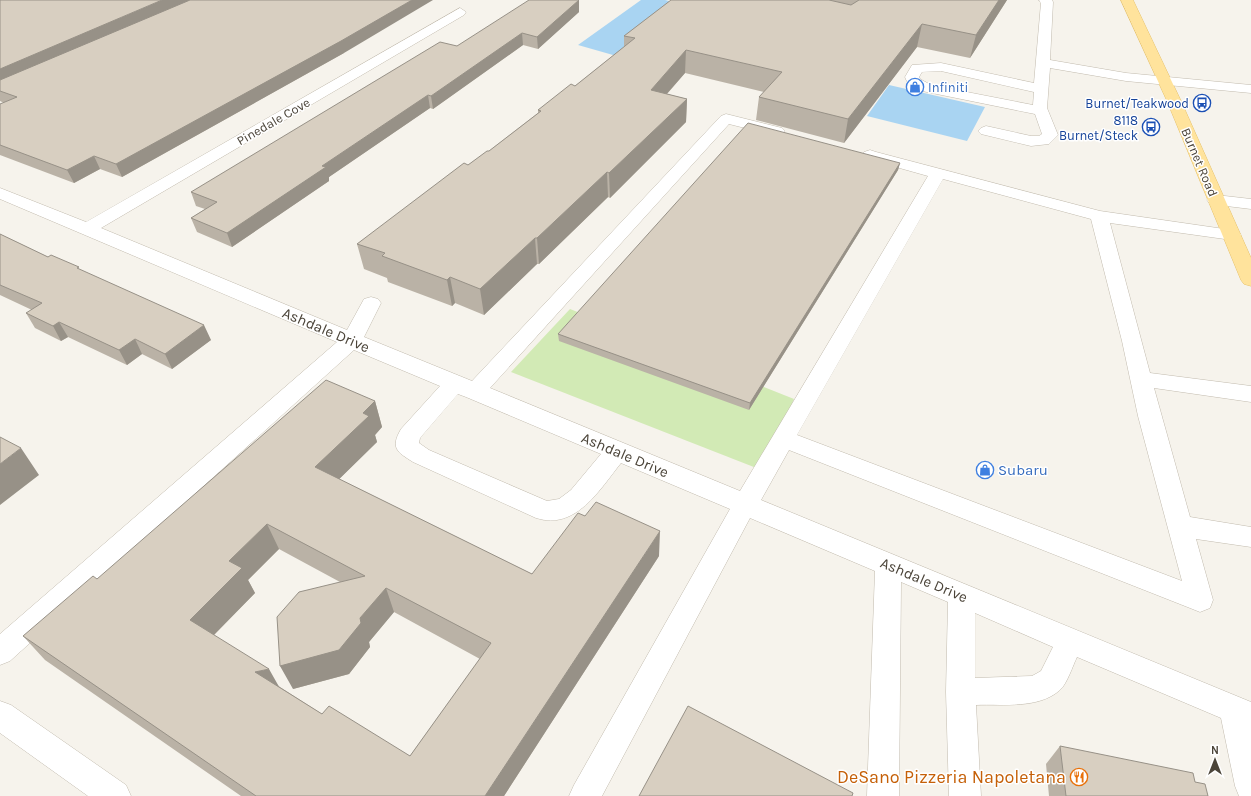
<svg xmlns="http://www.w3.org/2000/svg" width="1251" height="796" viewBox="0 0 1251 796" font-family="Karla,sans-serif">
<rect width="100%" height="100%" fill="#f6f3ec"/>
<path fill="#d2eab5" d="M570,309L794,399L764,471L511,372Z"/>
<path fill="#a9d4f2" d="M641,0H665L686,5L620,57L578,45Z
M889,85L985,107L967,141L867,116Z"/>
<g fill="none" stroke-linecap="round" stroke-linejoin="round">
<defs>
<path id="minor" d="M1039,0H1052L1053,2L1050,60L1126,73L1251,85V93L1126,81L1050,68L1047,108L1058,135L1049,144L1031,146L981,134L978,131L981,128L986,126L1031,136H1039L1042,134L1035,114L922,91C914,87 908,86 905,77L912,65L941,63L1034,83L1041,3ZM941,71L1034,92L1033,105L931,85L920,79L919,77L922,72Z
M460,8L466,12L464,15L101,228L347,330L364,299L371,297L378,299L381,303L364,337L472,381L721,116L726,114L782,128L785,131L782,134L777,136L729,124L490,388L740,491L928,176L864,158L862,155L864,152L870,150L876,152L1100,211L1238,231L1241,235L1238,239L1232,240L1110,223L1150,373L1251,386V402L1154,388L1190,517L1251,527V547L1196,539L1213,600L1210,608L1200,612L1190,608L789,450L761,500L1251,702V796H1239L1235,786L1221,718L1077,657C1073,665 1067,684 1060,690C1039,709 1003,704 976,705L981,796H949L946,692L948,602L901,582L899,796H867L875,571L750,518L602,796H569L574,785L730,509L621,463C600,489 576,531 536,518L413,462C397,452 390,448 401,429L440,386L354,350L10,661L0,665V634L337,342L0,199V188L86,222ZM943,179L1091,219L1122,341L1138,416L1182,581L797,435ZM458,394L466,397L601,454L571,490L559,499L547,501L429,450L419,443L420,438ZM975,613L1053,647L1041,671L1032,676L975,678Z
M1216,195L1251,199V209L1210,204L1207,200L1210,196Z
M0,701L11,705L126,785L131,796H88L0,733Z"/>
<path id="major" d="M1121,0H1133L1181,101L1251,258V286L1244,284L1241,280L1167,101Z"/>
</defs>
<use href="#minor" stroke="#c2bbae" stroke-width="1"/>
<use href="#major" stroke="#e6c16a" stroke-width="1"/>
<use href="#minor" fill="#fff" fill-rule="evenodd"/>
<use href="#major" fill="#ffe39c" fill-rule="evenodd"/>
</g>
<path fill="#bab2a6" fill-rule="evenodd" d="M0,0L344,53L122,177L100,169L74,183L0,155V104L4,103L0,101Z
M579,0V12L538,49L523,45L433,109L430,108L329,177V181L232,247L197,232L191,218L205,209L196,206L191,192L457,46Z
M671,0H1007L970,58L917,47L844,143L756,120L759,97L764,92L685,73L667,94L687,99L686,122L610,198L608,197L539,264H537L484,315L455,303L452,306L388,282L387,278L364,269L357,244L468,165L489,151L538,113V110L575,86L624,47V36Z
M900,163L898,170L749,410L559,341L558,334Z
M0,234L48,257L80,270L211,340L172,369L142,354L127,365L68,337L61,341L35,328L26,313L32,310L0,295Z
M375,401L382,427L375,435L377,442L339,479L532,574L659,556L504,796H241L45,660L23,636L97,579ZM279,549L340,582L293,689L349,674L370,647L369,642L394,612L480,659L410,756L322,714L280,687L214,635L255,593L248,580Z
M1060,746L1195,782L1208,796H1049L1046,764Z"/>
<path fill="#979187" d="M162,0H192L0,84V69Z
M412,0H433L344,53L122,177L116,164Z
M579,0V12L538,49L537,37Z
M999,0H1007L970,58L976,35Z
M922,24L917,47L844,143L848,119Z
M522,33L523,45L433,109L431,96Z
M686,50L685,73L650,113L651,90Z
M428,95L430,108L329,177V181L232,247L227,233L322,166Z
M687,99L686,122L610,198L609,173Z
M94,156L100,169L74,183L67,170Z
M900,163L898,170L749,410L750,403Z
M607,172L608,197L539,264L537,238Z
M535,238L537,264L484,315L480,289Z
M450,277L455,303L452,306L447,280Z
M59,322L68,337L61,341L53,326Z
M204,325L211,340L172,369L165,354Z
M135,339L142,354L127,365L119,350Z
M375,401L382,427L375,435L377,442L325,493L315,467L363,413Z
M21,448L39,475L0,505V464Z
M267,524L279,549L248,580L255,593L205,644L190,620L229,561Z
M660,531L659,556L504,796H485Z
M386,588L394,612L369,642L370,647L349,674L293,689L280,666L360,618Z
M269,669L282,692L255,672Z"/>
<path fill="#d8cfc1" stroke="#979187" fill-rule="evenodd" d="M0,0H162L0,69Z
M190,0H412L341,41L116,164L94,156L67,170L0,145V104L17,97L0,91V80Z
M529,0H579L537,37L522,33L431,96L428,95L322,166L326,167L227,233L191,218L217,202L191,192L440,42L457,46Z
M671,0H829L851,5L859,0H999L976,35L922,24L848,119L759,97L782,72L686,50L651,90L687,99L609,173L607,172L537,238H535L480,289L450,277L447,280L382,256L385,253L357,244L464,163L468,165L487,151H489L541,111L538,110L571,84L575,86L635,38L624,36Z
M748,123L900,163L750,403L558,334Z
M0,234L48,257L51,255L79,267L77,268L204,325L165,354L135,339L119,350L59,322L53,326L26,313L42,303L0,285Z
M326,380L375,401L363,413L369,416L315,467L532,574L578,513L585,516L596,502L660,531L485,796H256L23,636L93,576L97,579ZM267,524L365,576L299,592L277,617L280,666L339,650L361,623L360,618L386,588L491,643L410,756L329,706L322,714L255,672L269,669L190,620L242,568L229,561Z
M0,437L21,448L0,464Z
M688,706L853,793L852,796H639Z
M1060,746L1193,773L1195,782L1205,784L1208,796H1066Z"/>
<defs>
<symbol id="shop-ring" viewBox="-11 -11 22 22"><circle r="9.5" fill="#fff" stroke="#3f7fe0" stroke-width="1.5"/><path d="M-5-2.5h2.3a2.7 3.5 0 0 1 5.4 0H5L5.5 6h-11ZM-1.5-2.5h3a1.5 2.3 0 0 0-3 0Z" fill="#3f7fe0"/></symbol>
<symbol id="bus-ring" viewBox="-11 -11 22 22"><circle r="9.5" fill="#fff" stroke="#1a4fb4" stroke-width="1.5"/><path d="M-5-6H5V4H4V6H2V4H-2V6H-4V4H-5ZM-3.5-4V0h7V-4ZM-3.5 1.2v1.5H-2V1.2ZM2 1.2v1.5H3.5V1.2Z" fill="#1a4fb4"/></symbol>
<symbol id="restaurant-ring" viewBox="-11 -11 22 22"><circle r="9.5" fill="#fff" stroke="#e8710a" stroke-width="1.5"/><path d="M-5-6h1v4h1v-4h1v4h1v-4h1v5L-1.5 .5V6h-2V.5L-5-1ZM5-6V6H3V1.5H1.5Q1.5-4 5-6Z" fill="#e8710a"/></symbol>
</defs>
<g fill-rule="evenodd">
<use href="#shop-ring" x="905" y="77" width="20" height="20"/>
<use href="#bus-ring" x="1192" y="93" width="20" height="20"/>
<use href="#bus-ring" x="1141" y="117" width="20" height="20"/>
<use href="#shop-ring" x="975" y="460" width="20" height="20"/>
<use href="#restaurant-ring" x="1069" y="767" width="20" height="20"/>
</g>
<g text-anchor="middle" stroke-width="3" stroke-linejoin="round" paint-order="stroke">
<g font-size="13" fill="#366cbe" stroke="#fff" text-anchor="start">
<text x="928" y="92">Infiniti</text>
</g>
<g font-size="13" fill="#164399" stroke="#fff" text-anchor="end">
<text x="1189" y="108">Burnet/Teakwood</text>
<text x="1138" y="125">8118<tspan x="1138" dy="15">Burnet/Steck</tspan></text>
</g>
<g font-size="13" fill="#4b4439" stroke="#fff">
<text transform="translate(273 121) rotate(-30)" y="5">Pinedale Cove</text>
<text transform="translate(1200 162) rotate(67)" y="5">Burnet Road</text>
</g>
<g font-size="15" fill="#4b4439" stroke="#fff">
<text transform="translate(326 330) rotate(23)" y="5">Ashdale Drive</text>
<text transform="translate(625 455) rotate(23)" y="5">Ashdale Drive</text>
<text transform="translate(924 580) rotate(23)" y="5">Ashdale Drive</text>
</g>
<g font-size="15" fill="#366cbe" stroke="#fff" text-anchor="start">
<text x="998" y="475">Subaru</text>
</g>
<g font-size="18" fill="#c56008" stroke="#fff" text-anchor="end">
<text x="1066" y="783">DeSano Pizzeria Napoletana</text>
</g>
</g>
<g transform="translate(1215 760)" stroke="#ffffff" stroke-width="3" paint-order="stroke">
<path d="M0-3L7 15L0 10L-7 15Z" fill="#4b4439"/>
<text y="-6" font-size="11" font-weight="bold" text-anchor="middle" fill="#4b4439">N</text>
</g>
</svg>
